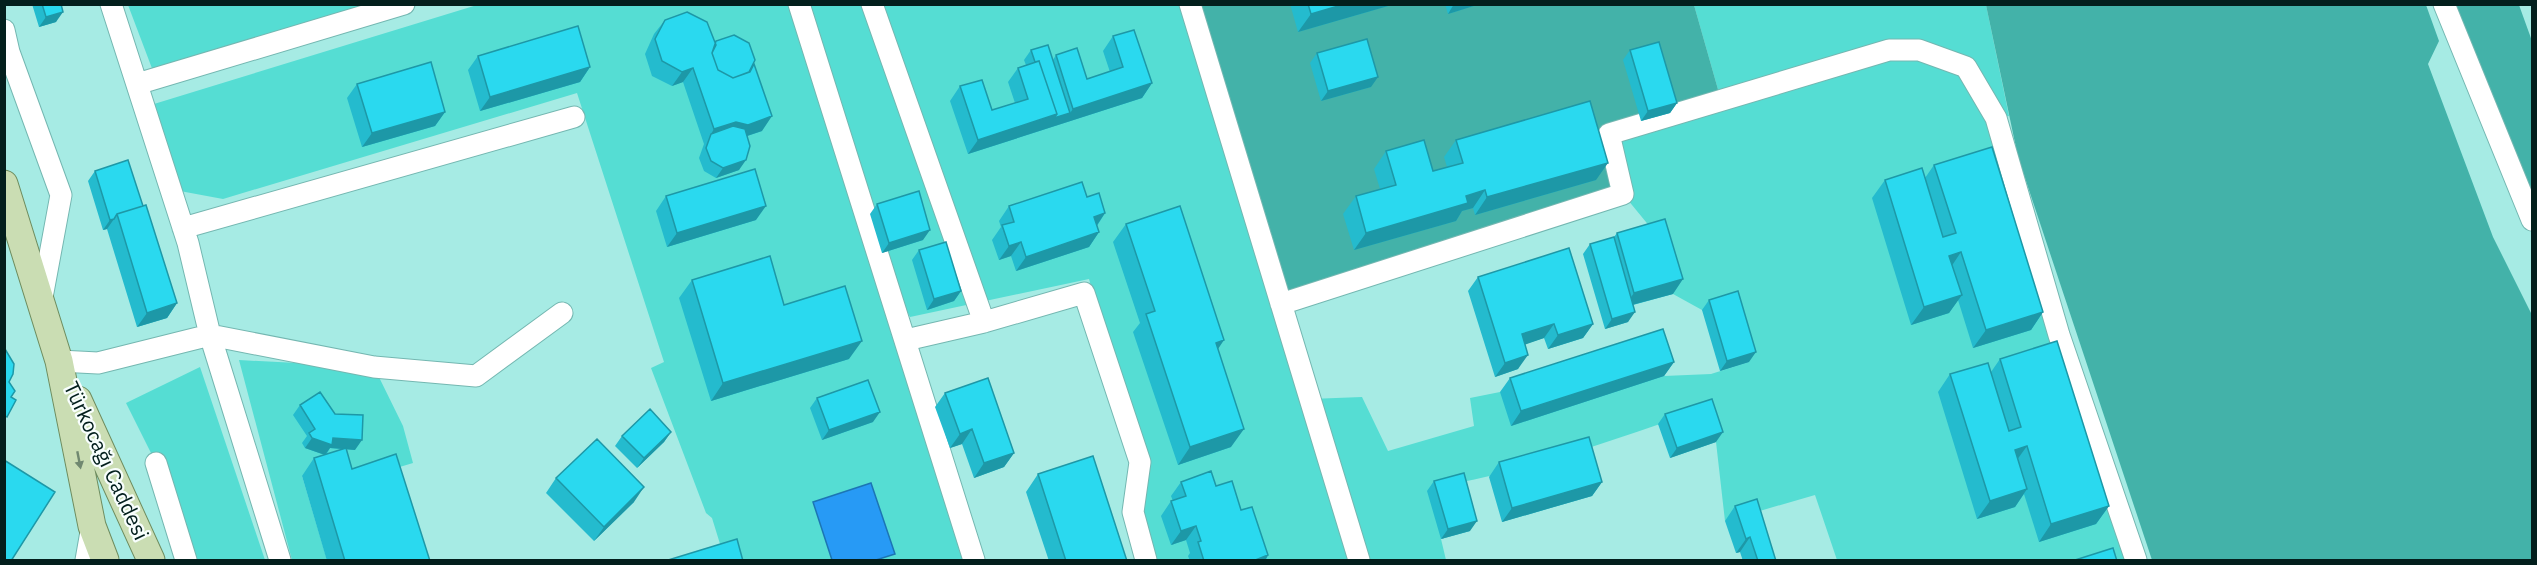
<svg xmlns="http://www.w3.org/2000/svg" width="2537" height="565" viewBox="0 0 2537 565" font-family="'IBM Plex Sans',sans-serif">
<rect width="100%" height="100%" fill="#a6ebe4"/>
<path fill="#55ddd3" d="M128,5H370L153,71Z
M477,5H790L972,560H725L712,518L706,513L651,368L664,362L577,93L223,199L180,191L154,104Z
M804,5H1190L1310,399L1362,397L1388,451L1474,426L1470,398L1500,392L1664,376L1711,374L1749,362L1702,310L1673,294L1655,233L1623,194L1609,134L1721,100L1694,5H1986L2009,116L1996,118L2136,560H1837L1815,495L1725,521L1716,442L1705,409C1623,436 1541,467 1457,483L1441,539L1446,560H1146L1140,462L1089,279L910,317L883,264Z
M239,360L374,367L403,426L413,463L383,472L302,476L327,560H292Z
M200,367L265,560H186L156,463L126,403Z"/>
<path fill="#43b2a9" d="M1190,5H1694L1721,100L1609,134L1623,194L1281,304Z
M1986,5H2426L2439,41L2428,64L2493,237L2532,315V560H2152L2018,157Z
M2444,5H2519L2532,41V220Z"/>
<path fill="#279af5" stroke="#1c75b4" stroke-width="1.5" d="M871,483L895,554L876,560H832L813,502Z"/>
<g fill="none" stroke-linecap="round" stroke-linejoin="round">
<defs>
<path id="minor" d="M111,4L188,243L210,335L280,560
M799,4L974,560
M872,4L984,322L906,340
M1190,4L1359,560
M2444,4L2532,220
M4,30L9,52L61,195L41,303
M137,84L404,4
M183,228L574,117
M1281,304L1623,194L1609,134L1889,50H1919L1966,67L1996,118L2059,335L2136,560
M984,322L1084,293L1140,462L1133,512L1146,560
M59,361L98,363L210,335L374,367L476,376L562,313
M156,463L186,560
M86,560L92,526"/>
<path id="major" d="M4,184L59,361L92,526L105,560
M78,400L151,560"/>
</defs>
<use href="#minor" stroke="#74b7b1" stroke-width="23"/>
<use href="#major" stroke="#6e8c5e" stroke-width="29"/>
<use href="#minor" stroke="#fff" stroke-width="21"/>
<use href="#major" stroke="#caddb3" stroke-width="27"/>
</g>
<path fill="#24bbce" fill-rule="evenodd" d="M32,4H61L56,22L39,27Z
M1290,4H1395L1298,32Z
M1445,4H1480L1448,14Z
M665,20L715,43L751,68L762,131L747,136L739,170L716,178L704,171L699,158L704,144L683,82L672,86L652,76L645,54L654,34Z
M1113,36L1152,83L1142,98L968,154L950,101L960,86L992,110L1015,103L1008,82L1018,68L1026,65L1024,60L1031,50L1053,60L1056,55L1087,79L1110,72L1103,51Z
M1630,50L1677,103L1670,113L1641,121L1623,60Z
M1317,53L1371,87L1321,101L1310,63Z
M478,56L590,67L580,82L480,111L468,70Z
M357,84L445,112L435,126L362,147L347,98Z
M1456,140L1596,180L1475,215L1473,208L1462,211L1456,221L1354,250L1343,214L1356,196L1380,189L1374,169L1386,151L1433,171L1447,167L1444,157Z
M1934,165L2043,312L2031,330L1973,348L1958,300L1949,313L1911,325L1872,198L1885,180L1925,178Z
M95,171L143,206L177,303L167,318L137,327L107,229L103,230L88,181Z
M666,196L756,220L667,247L656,211Z
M1087,197L1105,213L1097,226L1099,232L1089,247L1016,271L1011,256L999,260L992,240L1001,227L999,221L1009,206Z
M877,204L923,240L882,253L870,214Z
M1126,224L1218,350L1231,447L1178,465L1133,332L1140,323L1113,242Z
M1617,233L1673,294L1633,305L1628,322L1605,329L1583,254L1590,244L1614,237Z
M919,250L961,291L954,301L927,310L912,260Z
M1478,277L1593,324L1583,338L1548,349L1544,338L1525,344L1518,369L1495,377L1468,291Z
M692,280L784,305L849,359L711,401L679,298Z
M1709,300L1749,362L1720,371L1702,310Z
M2000,359L2109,506L2096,524L2039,542L2024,494L2015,507L1977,519L1938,392L1950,374L1991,372Z
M1674,362L1664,376L1511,426L1500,392L1510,378Z
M945,393L1014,453L1004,467L974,478L962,444L950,448L935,407Z
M817,398L873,422L822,440L810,408Z
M300,405L355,450L346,449L352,469L430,561H327L302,476L314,458L325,455L305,448L302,443L307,436L293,415ZM330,448L343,449L326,455Z
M1665,414L1716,442L1670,458L1658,424Z
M671,432L664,442L637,468L615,446L622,436Z
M1499,462L1602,482L1592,496L1502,522L1489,477Z
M1038,474L1127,561H1049L1026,492Z
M556,478L634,502L594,541L546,493Z
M1434,481L1470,531L1441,539L1427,491Z
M1181,482L1216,486L1241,510L1268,555L1265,561H1190L1188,556L1190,553L1186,540L1171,545L1161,516L1171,501H1173L1171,496Z
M1735,506L1776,561H1743L1740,552L1736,553L1725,521Z"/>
<path fill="#1d98a7" d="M1345,4H1395L1298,32L1311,14Z
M1454,4H1480L1448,14Z
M63,12L56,22L39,27L46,17Z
M590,67L580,82L480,111L490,97Z
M693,68L683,82L672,86L682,72Z
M1378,77L1371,87L1321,101L1328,91Z
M1152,83L1142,98L968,154L978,140L1057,114L1070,113L1073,109Z
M1677,103L1670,113L1641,121L1648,111Z
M445,112L435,126L362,147L372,133Z
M772,116L762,131L738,139L711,134L714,129L736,122Z
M746,160L739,170L716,178L723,168Z
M1608,163L1596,180L1475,215L1487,197Z
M1485,190L1473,208L1462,211L1456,221L1354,250L1366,233L1466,196Z
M766,206L756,220L667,247L677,233Z
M1105,213L1095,228L1094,217Z
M114,219L107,229L103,230L110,220Z
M930,230L923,240L882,253L889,243Z
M1099,232L1089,247L1016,271L1026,257Z
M1021,242L1011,256L999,260L1009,246Z
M1961,252L1949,270V256Z
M1683,279L1673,294L1624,307L1634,293Z
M961,291L954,301L927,310L934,299Z
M1962,295L1949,313L1911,325L1924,307Z
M177,303L167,318L137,327L147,313Z
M1635,312L1628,322L1605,329L1612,319Z
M2043,312L2031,330L1973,348L1986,330Z
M1554,324L1544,338L1512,349L1522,334Z
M1593,324L1583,338L1548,349L1558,335Z
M1224,340L1212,358L1216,343Z
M862,341L849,359L711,401L723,383Z
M1756,352L1749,362L1720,371L1727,361Z
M1528,355L1518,369L1495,377L1505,363Z
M1674,362L1664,376L1511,426L1521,411Z
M880,412L873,422L822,440L829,430Z
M972,429L962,444L950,448L960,434Z
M1244,429L1231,447L1178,465L1190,447Z
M671,432L664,442L637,468L644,458Z
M1723,432L1716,442L1670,458L1677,448Z
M312,438H333L362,440L355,450L330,448L325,455L305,448Z
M2027,446L2014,464L2015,450Z
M1014,453L1004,467L974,478L984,463Z
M1602,482L1592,496L1502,522L1512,508Z
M644,487L634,502L594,541L604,527Z
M2027,489L2015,507L1977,519L1990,501Z
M2109,506L2096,524L2039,542L2051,524Z
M1477,521L1470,531L1441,539L1448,529Z
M1196,526L1186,540L1171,545L1181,531Z
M1750,537L1740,552L1736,553L1746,539Z
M1268,555L1265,561H1253Z"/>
<path fill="#2ad9ef" stroke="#1d98a7" stroke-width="1.5" d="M42,4H61L63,12L46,17Z
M1308,4H1345L1311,14Z
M687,12L707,22L716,45L712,53L718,70L733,78L750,72L754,64L772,116L748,125L736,122L714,129L693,68L682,72L662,61L655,39L665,20Z
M578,26L590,67L490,97L478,56Z
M1134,30L1152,83L1073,109L1056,55L1077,48L1087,79L1123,67L1113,36Z
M734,35L749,43L755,60L749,72L733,78L718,70L712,53L716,41Z
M1367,39L1378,77L1328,91L1317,53Z
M1659,42L1677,103L1648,111L1630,50Z
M1048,45L1070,113L1054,118L1057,114L1039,61L1035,62L1031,50Z
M1039,61L1057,114L978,140L960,86L982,80L992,110L1028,99L1018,68Z
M431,62L445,112L372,133L357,84Z
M1590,101L1608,163L1487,197L1485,190L1466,196L1468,203L1366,233L1356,196L1396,185L1386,151L1424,140L1433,171L1463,163L1456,140Z
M733,126L745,129L750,146L746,160L723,168L711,161L706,148L711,134Z
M1992,147L2043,312L1986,330L1961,252L1949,256L1962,295L1924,307L1885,180L1922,168L1943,237L1956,233L1934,165Z
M128,160L143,206L117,214L114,219L110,220L95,171Z
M755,169L766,206L677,233L666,196Z
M1082,182L1087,197L1099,193L1105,213L1094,217L1099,232L1026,257L1021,242L1009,246L1002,225L1014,222L1009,206Z
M919,191L930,230L889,243L877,204Z
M146,205L177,303L147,313L117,214Z
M1180,206L1224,340L1216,343L1244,429L1190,447L1146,314L1155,311L1126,224Z
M1665,219L1683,279L1634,293L1617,233Z
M1614,237L1635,312L1612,319L1590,244Z
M946,242L961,291L934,299L919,250Z
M1569,248L1593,324L1558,335L1554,324L1522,334L1528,355L1505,363L1478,277Z
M770,256L784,305L845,286L862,341L723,383L692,280Z
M1738,291L1756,352L1727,361L1709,300Z
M1663,329L1674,362L1521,411L1510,378Z
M4,340L5,349L14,364L13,374L9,382L15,391L11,397L16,400L7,417L4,415Z
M2057,341L2109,506L2051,524L2027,446L2015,450L2027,489L1990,501L1950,374L1988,363L2009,431L2021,427L2000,359Z
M988,378L1014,453L984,463L972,429L960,434L945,393Z
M868,380L880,412L829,430L817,398Z
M320,392L335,414L363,415L362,440L333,438L332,445L312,438L309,433L315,429L300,405Z
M1712,399L1723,432L1677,448L1665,414Z
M650,409L671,432L644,458L622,436Z
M1589,437L1602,482L1512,508L1499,462Z
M597,439L644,487L604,527L556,478Z
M346,448L352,469L396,454L430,561H345L314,458Z
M1093,456L1127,561H1066L1038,474Z
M4,460L55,492L11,561H4Z
M1211,471L1216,486L1232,481L1241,510L1252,507L1268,555L1253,561H1204L1198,542L1201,541L1196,526L1181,531L1171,501L1186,496L1181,482Z
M1464,473L1477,521L1448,529L1434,481Z
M1757,499L1776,561H1758L1750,537L1746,539L1735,506Z
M737,539L743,561H665Z
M2113,548L2117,561H2072Z"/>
<defs><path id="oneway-solid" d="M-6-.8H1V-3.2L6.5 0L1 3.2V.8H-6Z" transform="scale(1.5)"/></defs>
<use fill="#708870" href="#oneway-solid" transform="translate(79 460) rotate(79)"/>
<g text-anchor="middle" stroke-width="4.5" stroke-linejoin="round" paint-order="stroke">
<g font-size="21" fill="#031f1d" stroke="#f8fefd">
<text transform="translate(106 461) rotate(65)" y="7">Türkocağı Caddesi</text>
</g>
</g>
<rect width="2537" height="565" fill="none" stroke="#031f1d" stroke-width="12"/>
</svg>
